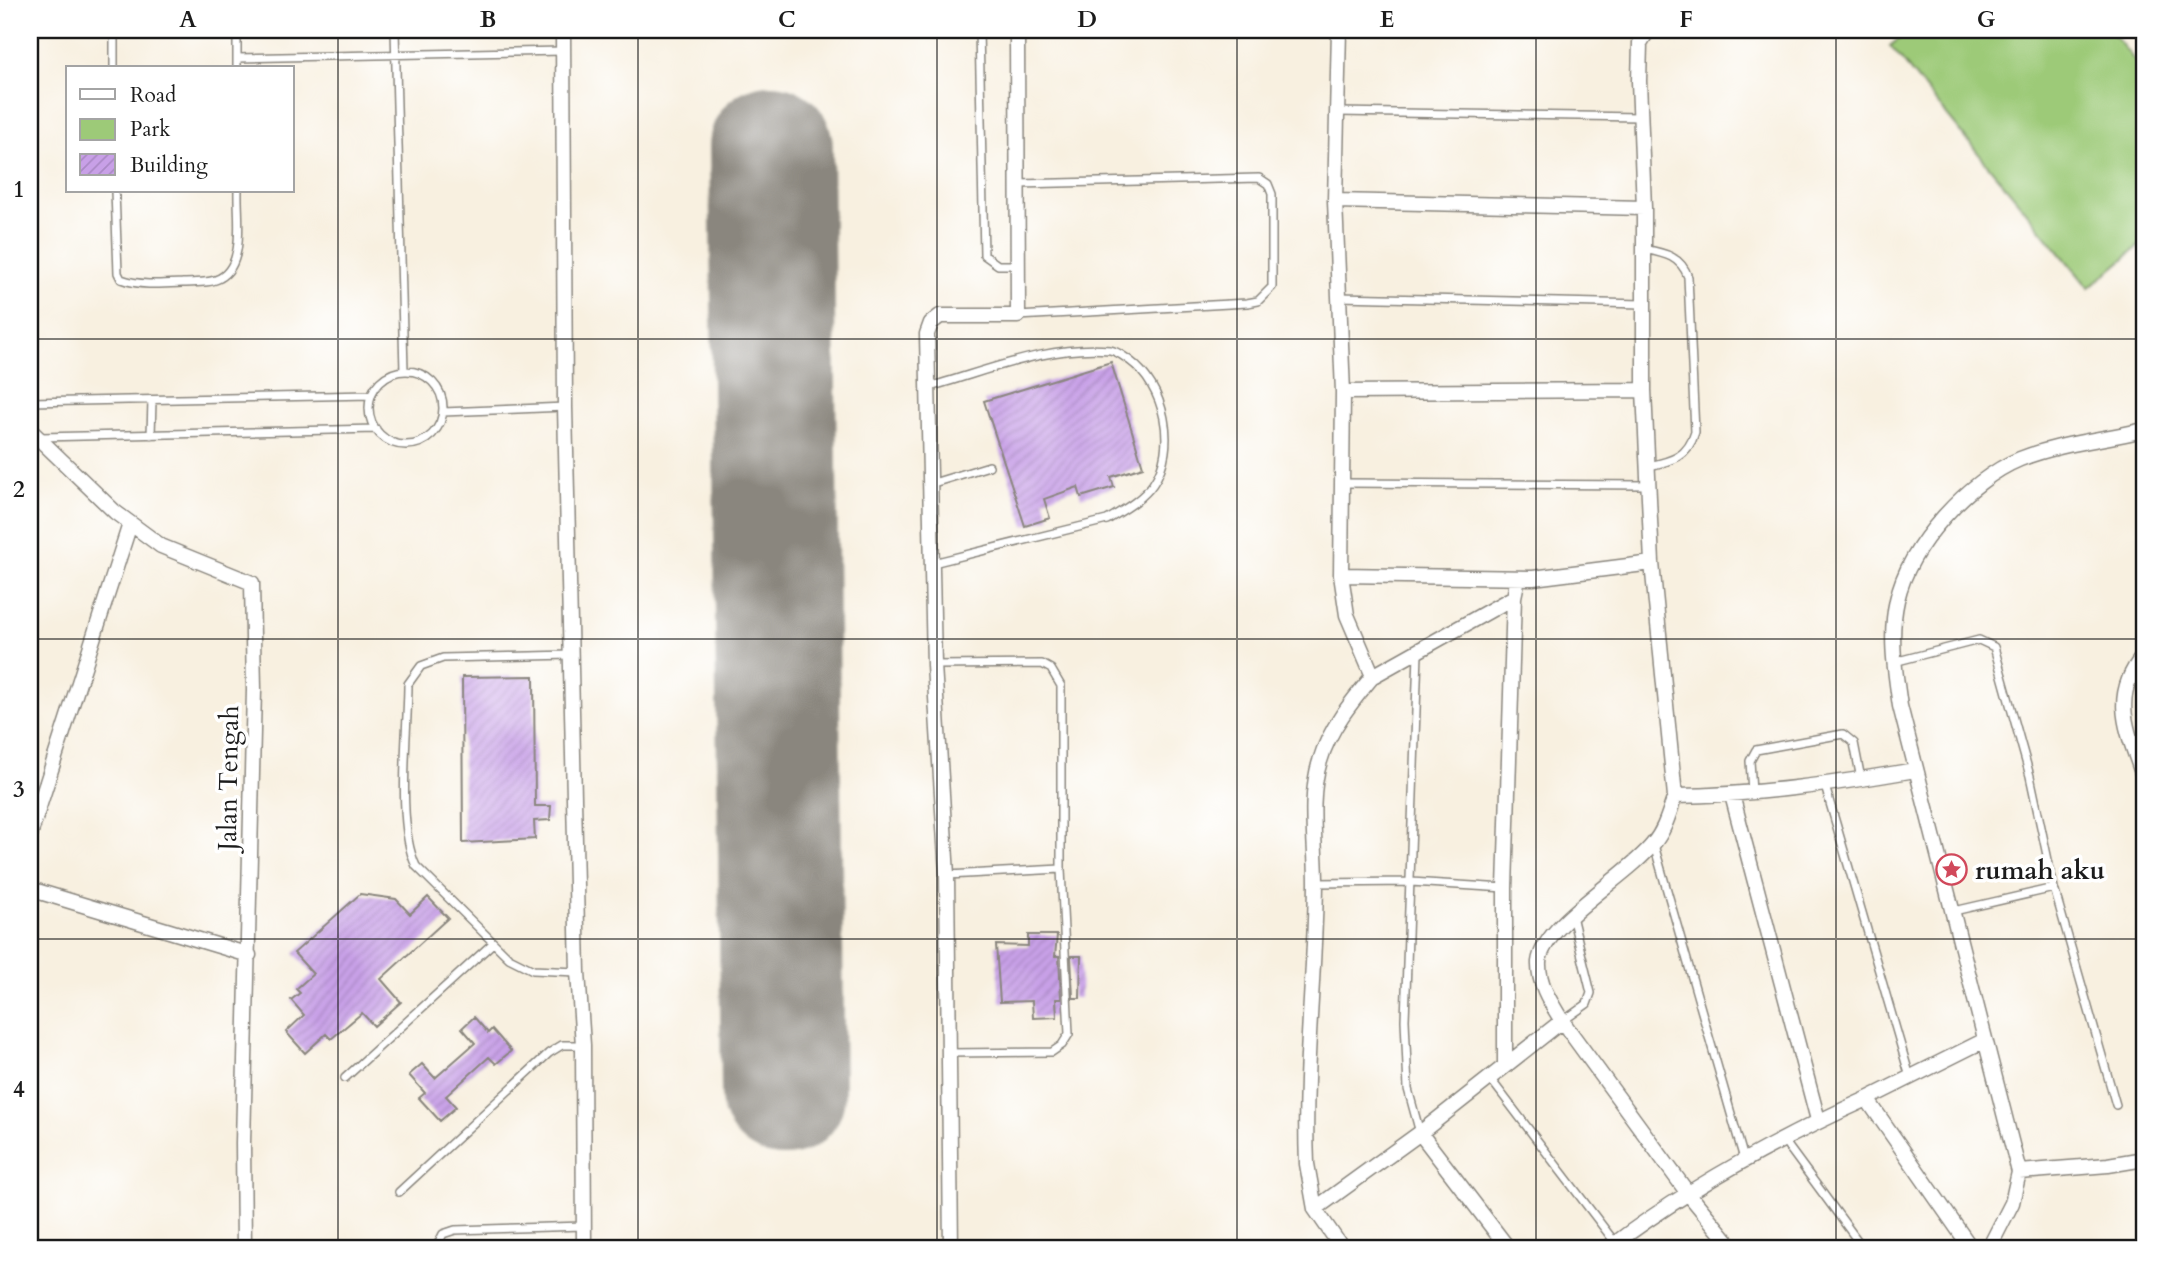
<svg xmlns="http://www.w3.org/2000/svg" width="2174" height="1278" viewBox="0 0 2174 1278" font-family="Cardo,serif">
<defs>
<pattern id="building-hatch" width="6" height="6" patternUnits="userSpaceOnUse" patternTransform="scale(1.75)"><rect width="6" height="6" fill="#c8a0e7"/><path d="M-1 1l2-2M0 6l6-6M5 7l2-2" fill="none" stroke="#ab89c6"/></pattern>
</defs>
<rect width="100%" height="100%" fill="#fff"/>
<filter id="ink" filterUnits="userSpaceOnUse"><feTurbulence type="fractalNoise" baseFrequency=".0143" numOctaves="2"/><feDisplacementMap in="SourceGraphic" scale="14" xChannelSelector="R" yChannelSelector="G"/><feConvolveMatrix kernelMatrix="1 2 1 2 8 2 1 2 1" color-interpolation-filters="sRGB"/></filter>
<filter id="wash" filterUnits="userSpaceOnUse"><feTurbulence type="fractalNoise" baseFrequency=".00686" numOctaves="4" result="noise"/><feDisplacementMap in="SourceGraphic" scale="28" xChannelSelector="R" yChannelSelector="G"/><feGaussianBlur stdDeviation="1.57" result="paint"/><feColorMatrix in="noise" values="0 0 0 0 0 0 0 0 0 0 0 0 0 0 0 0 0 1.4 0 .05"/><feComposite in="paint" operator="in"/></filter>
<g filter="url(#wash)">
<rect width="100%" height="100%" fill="#f8f0e0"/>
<path fill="#9dca78" stroke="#5c734a" stroke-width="2" d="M1910,30H2110L2144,72V242L2089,288L1890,46Z"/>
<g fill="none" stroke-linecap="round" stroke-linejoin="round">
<path stroke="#8a867e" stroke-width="124" d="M771,147L783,1094"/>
</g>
<g id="blocks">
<path fill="url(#building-hatch)" d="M1111,362L1143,467L1111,477L1114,487L1081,497L1078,487L1044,499L1050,518L1025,526L984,401Z
M534,676L535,806H551L550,820L534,821L535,839L463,843L462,677Z
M360,894L396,899L410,914L428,897L448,918L381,979L401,1002L374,1026L362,1013L331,1039L326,1034L305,1053L286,1032L304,1015L291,1000L300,993L296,989L313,974L294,953Z
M1028,935H1057L1055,956H1059L1061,999H1056L1057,1017L1033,1018L1032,1001L1000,1002L996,945L1028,946Z
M1071,956H1081L1080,998H1073Z
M474,1017L488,1033L492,1029L511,1051L496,1064L489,1057L446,1096L456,1107L440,1121L419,1098L425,1093L409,1075L422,1064L435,1078L475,1043L462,1028Z"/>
</g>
</g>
<g filter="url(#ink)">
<use href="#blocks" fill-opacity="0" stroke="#8a867e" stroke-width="2"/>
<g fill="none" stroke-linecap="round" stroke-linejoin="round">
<defs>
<path id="service" d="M114,30V68
M237,30V68
M395,30L404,371
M979,30L984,255L998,265H1018
M237,58L563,51
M1338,112L1640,117
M115,191L118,273L121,279C139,286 163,284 182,283C193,282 210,284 220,278C246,264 237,216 238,191
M1644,249C1664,253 1681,256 1688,277L1695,432C1688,457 1672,461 1649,466
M1339,297L1643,304
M1018,316L1247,303L1258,301L1272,287V194L1268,184L1259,178L1019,184
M369 408a37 37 0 1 1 74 0a37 37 0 1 1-74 0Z
M929,387C987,371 1050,344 1110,350C1117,351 1123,356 1129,360C1165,386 1178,447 1153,484C1142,500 1123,510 1107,520L933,563
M30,402L371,395
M443,412L565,407
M151,435L152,400
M41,437L376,429
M1344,483L1649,485
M930,484L989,466
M1418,654L1405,1020L1408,1089L1420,1133
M570,655L443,658L421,666L408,684C408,732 396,825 416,866L509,958L533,970L577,972
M1894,662L1979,640L1994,647L2030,776L2054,888
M934,665L1042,664L1051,669L1061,686V869L948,875
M1825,786L1910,1077
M1752,792L1750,761L1756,750L1843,734L1854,743L1861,779
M1654,845L1744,1159
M1316,883L1411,882L1505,888
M1954,911L2054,888L2116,1105
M1563,1021L1587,1004L1591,993L1572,916
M949,1053L1052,1052L1062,1045L1069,1034L1061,869
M1489,1077L1617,1245
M345,1078L493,943
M1782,1138L1863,1248
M399,1192L549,1053L562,1045H583
M436,1248L443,1234L455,1230L584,1226"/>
<path id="minor" d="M563,30L565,407L578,972L583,1045L584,1248
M1339,30L1335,201L1343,392L1341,575L1347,615L1373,676L1514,597
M1648,30L1640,43L1639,81L1644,208V390L1652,563L1675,796C1669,813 1665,830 1653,844C1628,876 1543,924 1539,962C1538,984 1551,1003 1562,1021L1687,1192L1733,1248
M1335,201L1644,208
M1343,392L1644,390
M30,430L115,512L161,546L252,583L254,690L243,1143L244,1248
M1341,575L1533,578L1652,563
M2144,655C2108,698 2129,733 2144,779
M1732,795L1818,1120
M1675,796C1756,795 1835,784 1915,770
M30,835L130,524
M30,889L249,955
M1505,1065V888L1514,597L1518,578
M1867,1099L1985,1040
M1420,1133L1508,1248
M2019,1172L2108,1165L2144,1159
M1315,1209L1420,1133L1562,1021
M951,1248L947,875L934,665L927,334L931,323L940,316H1018L1017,30
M1342,1248L1315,1209L1307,1164C1303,1071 1315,976 1316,883C1316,843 1308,799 1320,761C1329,729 1352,701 1373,676
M1609,1248C1689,1187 1776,1140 1867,1099L1971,1248
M1989,1248L2012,1203L2019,1172L1900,706C1895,671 1889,635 1897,600C1909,545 1969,480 2020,459C2061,443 2102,440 2144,430"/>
</defs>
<use href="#service" stroke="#8a867e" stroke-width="10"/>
<use href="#minor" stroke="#8a867e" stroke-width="17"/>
<use href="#service" stroke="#fff" stroke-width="7"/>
<use href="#minor" stroke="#fff" stroke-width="14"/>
</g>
</g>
<path fill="none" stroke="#1c1c1c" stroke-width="2" stroke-opacity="0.55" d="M338,30V1248M638,30V1248M937,30V1248M1237,30V1248M1536,30V1248M1836,30V1248M30,339H2144M30,639H2144M30,939H2144"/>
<defs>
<symbol id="sight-ring" viewBox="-11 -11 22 22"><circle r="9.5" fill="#fff" stroke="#d1495b" stroke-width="1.5"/><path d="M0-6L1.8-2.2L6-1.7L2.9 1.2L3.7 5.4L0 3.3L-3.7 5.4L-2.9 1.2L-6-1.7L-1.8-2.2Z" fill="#d1495b"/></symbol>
</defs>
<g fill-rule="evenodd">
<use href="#sight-ring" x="1934" y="852" width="35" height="35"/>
</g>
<g text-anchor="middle" stroke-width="7" stroke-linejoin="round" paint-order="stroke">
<g font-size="26" fill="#1c1c1c" stroke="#fff">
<text transform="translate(228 778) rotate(-89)" y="9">Jalan Tengah</text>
</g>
<g font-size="26" font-weight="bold" fill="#1c1c1c" stroke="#fff" text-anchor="start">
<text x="1975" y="879">rumah aku</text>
</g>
</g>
<rect width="2174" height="1278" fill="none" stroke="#fff" stroke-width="77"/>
<rect x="66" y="66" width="228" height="126" fill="#ffffff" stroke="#a4a4a4" stroke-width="2"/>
<rect x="80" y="89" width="35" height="10" fill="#ffffff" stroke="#a4a4a4" stroke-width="2"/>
<text x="130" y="102" font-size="21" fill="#1c1c1c">Road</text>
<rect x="80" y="119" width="35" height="21" fill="#9dca78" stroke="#a4a4a4" stroke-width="2"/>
<text x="130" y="136" font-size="21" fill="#1c1c1c">Park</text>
<rect x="80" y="154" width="35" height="21" fill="url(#building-hatch)" stroke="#a4a4a4" stroke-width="2"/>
<text x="130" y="172" font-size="21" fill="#1c1c1c">Building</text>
<rect x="38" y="38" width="2098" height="1202" fill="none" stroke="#1c1c1c" stroke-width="2.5"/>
<g font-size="23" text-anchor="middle" font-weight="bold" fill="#1c1c1c">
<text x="188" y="27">A</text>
<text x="488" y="27">B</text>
<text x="787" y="27">C</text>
<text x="1087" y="27">D</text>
<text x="1387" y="27">E</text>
<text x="1686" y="27">F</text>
<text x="1986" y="27">G</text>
<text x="19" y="197">1</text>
<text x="19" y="497">2</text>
<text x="19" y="797">3</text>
<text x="19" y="1097">4</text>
</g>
</svg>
